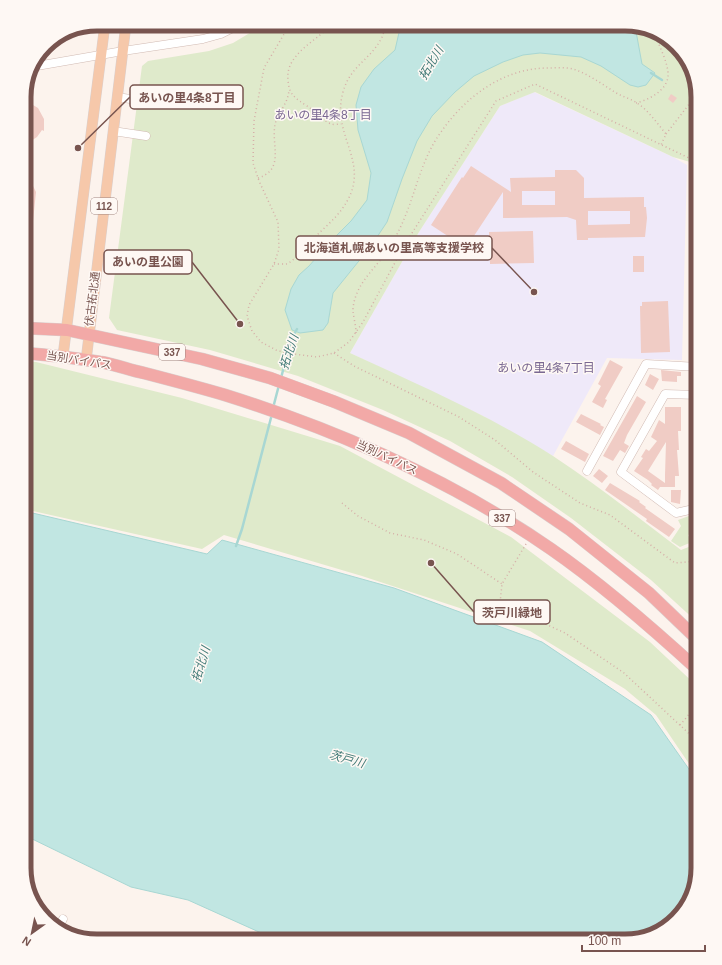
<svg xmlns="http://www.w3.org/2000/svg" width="722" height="965" viewBox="0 0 722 965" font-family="Arial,'Noto Sans JP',sans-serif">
<rect width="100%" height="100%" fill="#fcf3ed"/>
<path fill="#efe9f9" d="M534,92L673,157L687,165L682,360L607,358L553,456L483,416L350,353L419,232L500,106Z"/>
<path fill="#dfeacb" d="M265,24H630L662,34L686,57L698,97V136L690,162L673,157L535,92L500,106L419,232L350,353C419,385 489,415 553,456C597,485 639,518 681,550L696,544L693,536L698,534V623L651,580L571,518L512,477L450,441L383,410L298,376L210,350L117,330L109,318L142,66L148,61L209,51L233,43Z
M24,361L36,362L182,398L340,446L511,537L650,642L698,687V777L656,715L625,689L530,631L362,576L224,535L202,549L24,509Z
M697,513L698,531L688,535L692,542L680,547L671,541L681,526L678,520Z"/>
<path fill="#c1e6e2" stroke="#a8d7d3" d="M401,24H630L635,26L642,64L655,73L646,85L638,87L630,85L601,66L581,57L540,53L523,55L503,62L474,76L455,92L432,116L417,141L402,179L387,222L371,246L333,293L328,323L323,330L300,333L292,330L285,310L291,289L299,275L309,266L331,241L351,221L367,200L371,173L358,130L356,105L361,87L374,69L395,50Z
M24,511L207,554L222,540L394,588L542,642L651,715L698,782V868L688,904L665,929L625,941H279L188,900L131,887L24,835Z"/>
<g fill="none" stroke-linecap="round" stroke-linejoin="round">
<path stroke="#a8d7d3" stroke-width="2.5" d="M651,73L662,80
M281,378L291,340L297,329
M273,408L279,385
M236,546L242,529L272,414"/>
</g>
<path fill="#f0ccc5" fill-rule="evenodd" d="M671,94L677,98L673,103L668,99Z
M24,103L33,105L38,108L44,119V131L42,130L37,137L31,141L28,163L24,162Z
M471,166L511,192L510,178L555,177V170H576L584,178V198L644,197V207H646L647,218L645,237L588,238V240H577L576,220L567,217L503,218V192L466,248L431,225L462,177L463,178ZM522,191H555V205H522ZM588,211H630V224L588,225Z
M24,178L32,184L36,192L30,250H24Z
M533,231L534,263L490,264L489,232Z
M633,256H644V272H633Z
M668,301L670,352L641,353L640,306H642V302Z
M610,360L623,367L605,399L607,400L603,408L592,402L601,386L598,384Z
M661,370L681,372V376H677V382L662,381Z
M650,374L659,379L653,390L645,385Z
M637,396L646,402L627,435L624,443L629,446L625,453L620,450L613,461L603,456Z
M665,407H681V431H678L679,450H677L679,476H675V487H660L658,490L651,485L652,484L648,480L634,471L643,458L641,457L646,449L649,451L657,441L651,437L659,420L665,424ZM666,442L665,475V483L648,471Z
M581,414L601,424L600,425L604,427L600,435L576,422Z
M566,441L589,454L585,462L561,449Z
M599,469L608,476L602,483L593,476Z
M610,483L640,501L639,502L646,507L645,508L675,529L669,537L646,521L647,519L605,490Z
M671,490H681L680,504L671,502Z"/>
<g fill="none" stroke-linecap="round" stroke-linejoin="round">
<defs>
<path id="minor" d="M31,67L123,51L203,39L221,34L241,24
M117,97L150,102
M113,131L146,136
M698,376L696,239L698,186
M587,471L646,364L698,367
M698,508L676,513L621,472L665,394L698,395
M58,929L63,919"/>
<path id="major" d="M63,356L105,24
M86,361L126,24"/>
<path id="highway" d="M24,328L67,330L202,359L270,378L335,402L409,433L501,483L569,529L649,593L698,640
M24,353C49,355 75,358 100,362C115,364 129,370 144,373C171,380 198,387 225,395C340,431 451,480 551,549C603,585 651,627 698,670"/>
</defs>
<use href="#minor" stroke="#d1bbb4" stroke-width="9"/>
<use href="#major" stroke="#d9cfce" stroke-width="11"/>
<use href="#highway" stroke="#d9cfce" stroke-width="13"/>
<path stroke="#d6afa8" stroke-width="1.5" stroke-dasharray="1 3" stroke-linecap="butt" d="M290,24L264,68L254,121L253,163L259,181L278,222L279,249L274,264L249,305L247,316L252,331L261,342L276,350L286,353L317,357L334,353L349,342L363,322L405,244L496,101L535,84L691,159
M332,24C317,41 285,54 288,80C289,95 295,98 307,106C314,110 325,123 332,124C334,125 338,124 341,124
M636,103C648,100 667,91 668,76C669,64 658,43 653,31
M666,134L697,94
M258,178C287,169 269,142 276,121C280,110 288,103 289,90
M274,264C277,264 282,264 286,264C294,262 308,244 315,237C324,228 335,219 342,209C375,164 330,138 343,92C350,66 370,60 381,39C384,34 384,29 386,24
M356,333C356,325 353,316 353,309C355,284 375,269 388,250C393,243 397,234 401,226C416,194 420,161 441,132C466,96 504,68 548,68C556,68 565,67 573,69C589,74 603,85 618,94C624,97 631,99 637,103C648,110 657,123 666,134L661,145
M334,353L354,366L459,417L495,440L533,472L580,503L610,515L675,563L698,561
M342,503L358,516L390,533L424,540L457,554L502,584
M526,544L502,584L500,603L565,633L624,673L698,742
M680,725L691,712L698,720"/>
<use href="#minor" stroke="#fff" stroke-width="8"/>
<use href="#major" stroke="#f6c8aa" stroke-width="10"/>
<use href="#highway" stroke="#f2a9a7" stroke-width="12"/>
</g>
<g text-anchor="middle" stroke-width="3" stroke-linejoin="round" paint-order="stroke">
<g fill="#fef8f4" stroke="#a08580" stroke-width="1">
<rect x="91" y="198" width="26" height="16" rx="3"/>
<rect x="159" y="344" width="26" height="16" rx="3"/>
<rect x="489" y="510" width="26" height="16" rx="3"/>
</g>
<g font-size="10" font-weight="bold" fill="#78544f">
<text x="104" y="210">112</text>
<text x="172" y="356">337</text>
<text x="502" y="522">337</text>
</g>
<g font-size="11" fill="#78544f" stroke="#fef8f4">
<text transform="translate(92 299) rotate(-83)" y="4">伏古拓北通</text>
<text transform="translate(79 360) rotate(9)" y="4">当別バイパス</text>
<text transform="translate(387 457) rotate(25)" y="4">当別バイパス</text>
</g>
<g font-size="12" font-style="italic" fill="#427b77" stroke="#fef8f4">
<text transform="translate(431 63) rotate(-59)" y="4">拓北川</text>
<text transform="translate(289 352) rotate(-72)" y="4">拓北川</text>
<text transform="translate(201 664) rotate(-73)" y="4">拓北川</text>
<text transform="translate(347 759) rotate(16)" y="4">茨戸川</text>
</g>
<g font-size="12" fill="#7a6892" stroke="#fef8f4">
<text x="323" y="119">あいの里4条8丁目</text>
<text x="546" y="372">あいの里4条7丁目</text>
</g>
</g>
<path d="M0 0H722V965H0ZM97 31H625A66 66 0 0 1 691 97V868A66 66 0 0 1 625 934H97A66 66 0 0 1 31 868V97A66 66 0 0 1 97 31Z" fill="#fef8f4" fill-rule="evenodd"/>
<path fill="none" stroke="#78544f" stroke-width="5" d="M97 31H625A66 66 0 0 1 691 97V868A66 66 0 0 1 625 934H97A66 66 0 0 1 31 868V97A66 66 0 0 1 97 31Z"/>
<path fill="none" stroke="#78544f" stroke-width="1.5" d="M78 148L130 97M534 292L492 248M240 324L192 262M431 563L474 612"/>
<g fill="#78544f" stroke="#fef8f4" stroke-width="1.5">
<circle cx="78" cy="148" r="4"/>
<circle cx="534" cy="292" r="4"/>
<circle cx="240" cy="324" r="4"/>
<circle cx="431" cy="563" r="4"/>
</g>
<g fill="#fef8f4" stroke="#78544f" stroke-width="1.5">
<rect x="130" y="85" width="113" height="24" rx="4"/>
<rect x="296" y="236" width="196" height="24" rx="4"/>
<rect x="104" y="250" width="88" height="24" rx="4"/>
<rect x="474" y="600" width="76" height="24" rx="4"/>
</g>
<g font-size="12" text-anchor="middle" font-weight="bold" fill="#78544f">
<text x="187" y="102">あいの里4条8丁目</text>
<text x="394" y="252">北海道札幌あいの里高等支援学校</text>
<text x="148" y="266">あいの里公園</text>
<text x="512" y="617">茨戸川緑地</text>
</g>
<g transform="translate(32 933) rotate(213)" stroke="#fef8f4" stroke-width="3" paint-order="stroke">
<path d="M0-3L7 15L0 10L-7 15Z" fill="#78544f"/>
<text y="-6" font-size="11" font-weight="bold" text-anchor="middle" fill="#78544f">N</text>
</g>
<path d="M582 945v6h123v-6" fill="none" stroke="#78544f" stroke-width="2"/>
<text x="588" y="945" font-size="12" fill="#78544f" stroke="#fef8f4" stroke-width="3" paint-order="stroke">100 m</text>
</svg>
